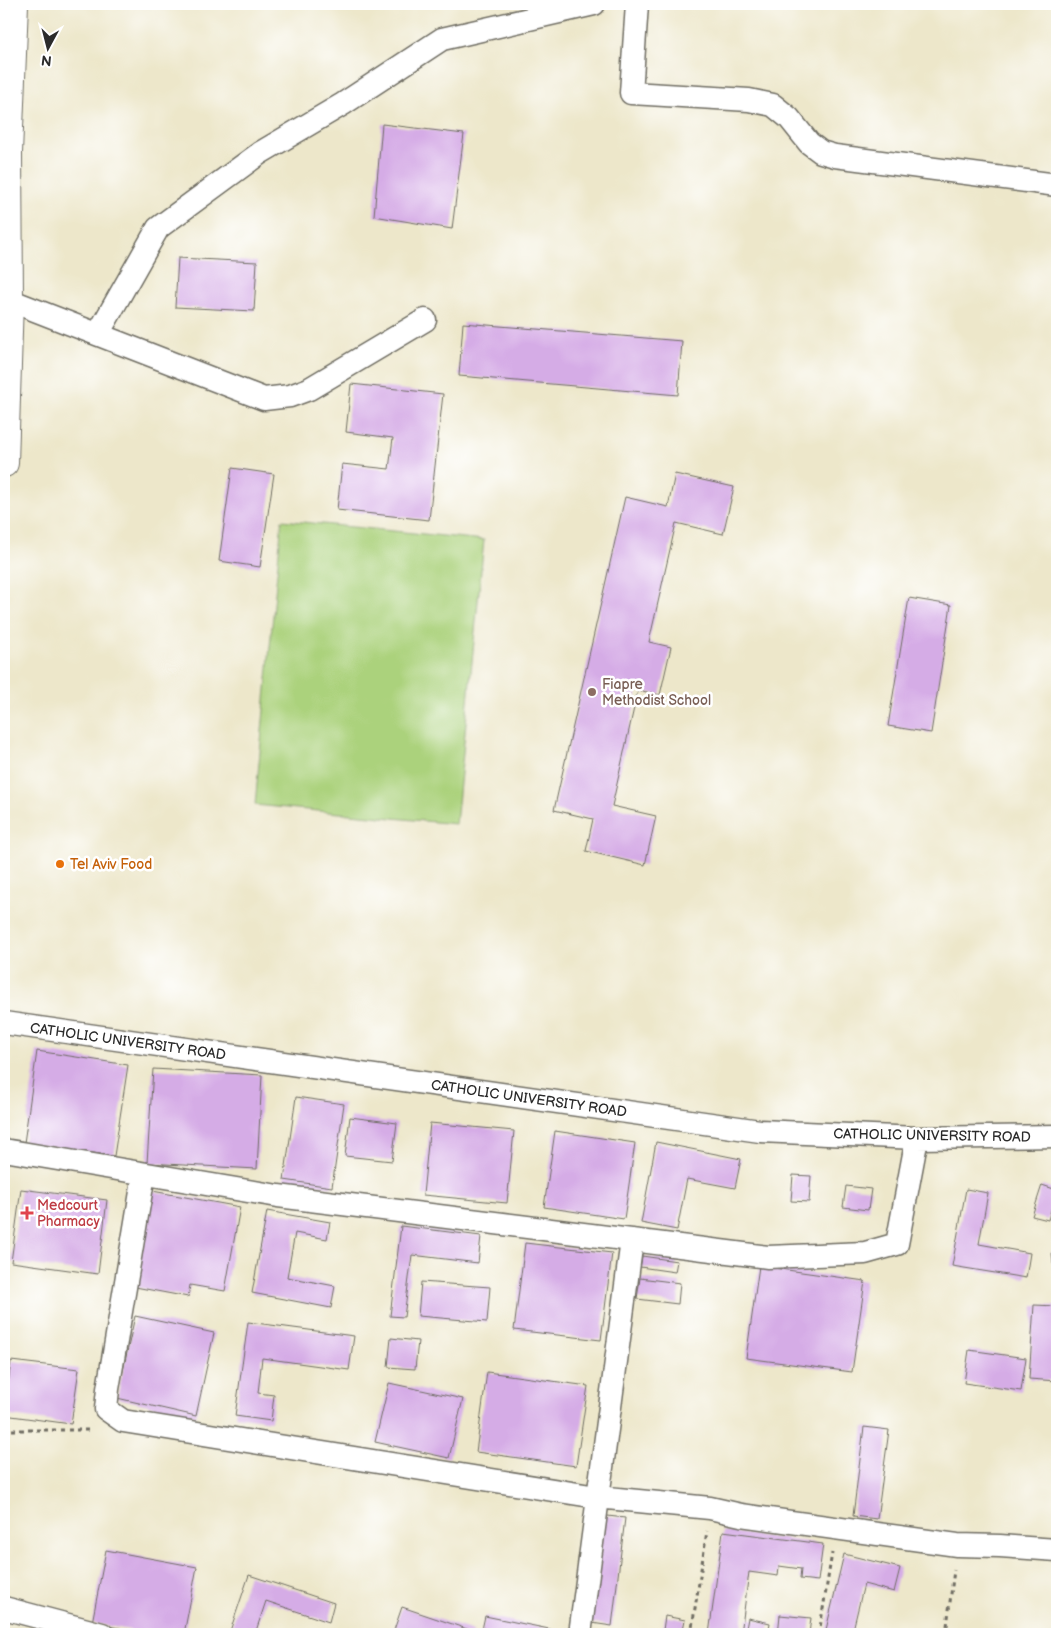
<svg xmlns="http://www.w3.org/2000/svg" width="1061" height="1638" viewBox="0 0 1061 1638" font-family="'Balsamiq Sans',sans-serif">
<rect width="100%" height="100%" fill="#fff"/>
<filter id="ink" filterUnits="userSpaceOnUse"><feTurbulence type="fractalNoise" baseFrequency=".02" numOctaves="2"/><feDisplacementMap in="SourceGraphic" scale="10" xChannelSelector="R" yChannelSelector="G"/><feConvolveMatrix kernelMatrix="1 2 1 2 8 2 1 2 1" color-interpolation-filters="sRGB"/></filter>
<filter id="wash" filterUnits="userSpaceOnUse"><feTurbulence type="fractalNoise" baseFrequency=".0096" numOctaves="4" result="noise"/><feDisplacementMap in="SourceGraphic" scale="20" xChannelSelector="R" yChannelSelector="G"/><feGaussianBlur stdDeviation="1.12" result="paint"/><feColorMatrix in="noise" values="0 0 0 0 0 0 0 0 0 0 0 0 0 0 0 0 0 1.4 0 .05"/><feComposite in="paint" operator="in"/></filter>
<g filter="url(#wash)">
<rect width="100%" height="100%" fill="#ede7ca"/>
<path fill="#abd27c" stroke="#6b7e54" d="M282,520L484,540L456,824L255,805Z"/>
<g id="blocks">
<path fill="#d5ace6" d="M382,124L464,134L452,229L374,216Z
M178,258L257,262L254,311L175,307Z
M463,323L682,341L678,395L459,376Z
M351,384L443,394L429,520L337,510L342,464L389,469L393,438L346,432Z
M232,468L274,474L260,567L219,561Z
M675,474L734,487L723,534L676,523L649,642L671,647L660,695L638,690L612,806L656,816L645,865L586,851L593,819L554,810L625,497L668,507Z
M909,598L951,605L931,733L888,726Z
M37,1051L128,1065L114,1156L24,1143Z
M153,1069L262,1075L257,1169L147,1163Z
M296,1097L344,1104L332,1187L284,1180Z
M350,1117L397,1123L392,1161L345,1156Z
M430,1123L514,1131L507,1203L423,1195Z
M555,1131L635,1143L624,1219L544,1207Z
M656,1142L741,1159L735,1188L687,1179L677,1230L641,1223Z
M793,1175L811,1176L809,1202L791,1201Z
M1042,1185L1057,1190L1048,1220L1032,1216Z
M846,1186L871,1189L868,1210L843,1207Z
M21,1189L107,1200L98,1274L11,1262Z
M966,1189L988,1193L979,1244L1030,1253L1026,1278L952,1266Z
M147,1190L240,1207L225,1291L190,1285L188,1297L130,1286Z
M267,1211L330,1222L327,1239L295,1233L287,1277L335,1286L331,1308L252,1293Z
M401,1226L481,1236L478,1263L412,1255L404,1317L390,1316Z
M525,1243L612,1253L601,1340L514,1330Z
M1057,1251V1264H1053L1052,1252Z
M642,1256L677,1261L675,1272L640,1267Z
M759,1266L865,1281L852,1372L746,1358Z
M640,1278L680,1283L678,1304L637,1299Z
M421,1282L490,1287L487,1322L418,1316Z
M1034,1305L1057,1306V1381L1029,1379Z
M135,1316L214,1333L196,1416L117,1398Z
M248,1322L354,1336L349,1370L262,1358L258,1393L274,1395L271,1421L235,1416Z
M391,1338L418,1341L415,1369L388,1367Z
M969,1350L1026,1358L1021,1391L964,1383Z
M11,1361L79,1369L71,1424L4,1415Z
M487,1372L588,1386L576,1466L476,1452Z
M389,1383L463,1399L449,1458L375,1442Z
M864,1427L889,1430L877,1519L853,1516Z
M599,1515L625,1518L612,1626L585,1622Z
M723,1531L823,1544L818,1581L800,1579L801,1569L779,1566L778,1576L749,1572L741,1634H709Z
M106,1550L197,1567L184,1634H151L92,1623Z
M844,1554L900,1568L894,1592L864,1584L852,1634H825Z
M249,1575L334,1603L329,1622L266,1601L256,1631L266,1634H229Z
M402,1607L473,1631L471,1634H407L394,1630Z
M780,1615L811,1618L809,1634H778Z
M485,1616L564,1632L563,1634H481Z
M665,1616L685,1620L682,1634L663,1630Z
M748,1618L770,1623L768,1634H745Z"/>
</g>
</g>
<g filter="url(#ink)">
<use href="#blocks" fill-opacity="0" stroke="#6f6d63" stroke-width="1"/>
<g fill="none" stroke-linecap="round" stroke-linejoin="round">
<defs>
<path id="minor" d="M637,4L631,93L749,100L773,105L789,118L809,143L821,152L835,156L1057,185
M4,298L264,399L290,396L309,389L425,320
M98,334L158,228L260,153L343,104L442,39L594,4
M4,1023L760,1131L917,1138L1057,1136
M4,1150L278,1196L768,1257L865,1253L897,1244L917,1138
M144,1174L108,1389L106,1409L123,1421L597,1497L710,1508L741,1515L957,1545L1000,1546L1057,1550
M4,1608L102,1634
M580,1634L632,1240"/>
<path id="primary" d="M4,463L9,299L8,153L14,4"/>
</defs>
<use href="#minor" stroke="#6f6d63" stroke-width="25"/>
<use href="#primary" stroke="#6f6d63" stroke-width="30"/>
<path stroke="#6f6d63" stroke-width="3" stroke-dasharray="4 4" stroke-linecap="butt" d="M4,1430H92
M691,1634L707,1531
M819,1634L832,1553
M946,1634L954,1570"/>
<use href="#minor" stroke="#fff" stroke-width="22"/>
<use href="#primary" stroke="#fff" stroke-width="28"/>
</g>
</g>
<circle fill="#8d6e63" stroke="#fff" stroke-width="2" cx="592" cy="692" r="5"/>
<circle fill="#e8710a" stroke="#fff" stroke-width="2" cx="60" cy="864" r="5"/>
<path fill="#e0444e" stroke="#fff" stroke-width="2" d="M24.5 1205.5h5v5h5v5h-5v5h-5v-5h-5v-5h5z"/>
<g text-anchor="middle" stroke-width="5" stroke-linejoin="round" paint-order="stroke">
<g font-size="14" fill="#785e54" stroke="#fff" text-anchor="start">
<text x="602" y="689">Fiapre<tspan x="602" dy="16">Methodist School</tspan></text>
</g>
<g font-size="14" fill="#c56008" stroke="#fff" text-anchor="start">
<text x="70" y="869">Tel Aviv Food</text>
</g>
<g font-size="14" fill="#2b2b2b" stroke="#fff">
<text transform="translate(128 1041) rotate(8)" y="5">CATHOLIC UNIVERSITY ROAD</text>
<text transform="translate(529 1098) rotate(8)" y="5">CATHOLIC UNIVERSITY ROAD</text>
<text transform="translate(932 1135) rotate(1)" y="5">CATHOLIC UNIVERSITY ROAD</text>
</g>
<g font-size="14" fill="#be3a42" stroke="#fff" text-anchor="start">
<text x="37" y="1210">Medcourt<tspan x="37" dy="16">Pharmacy</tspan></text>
</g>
</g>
<rect width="1061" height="1638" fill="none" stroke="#fff" stroke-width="20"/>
<g transform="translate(48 48) rotate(187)" stroke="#ffffff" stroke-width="4" paint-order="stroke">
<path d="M0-4L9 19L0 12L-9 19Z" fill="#2b2b2b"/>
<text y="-8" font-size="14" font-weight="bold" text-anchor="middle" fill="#2b2b2b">N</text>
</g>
</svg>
